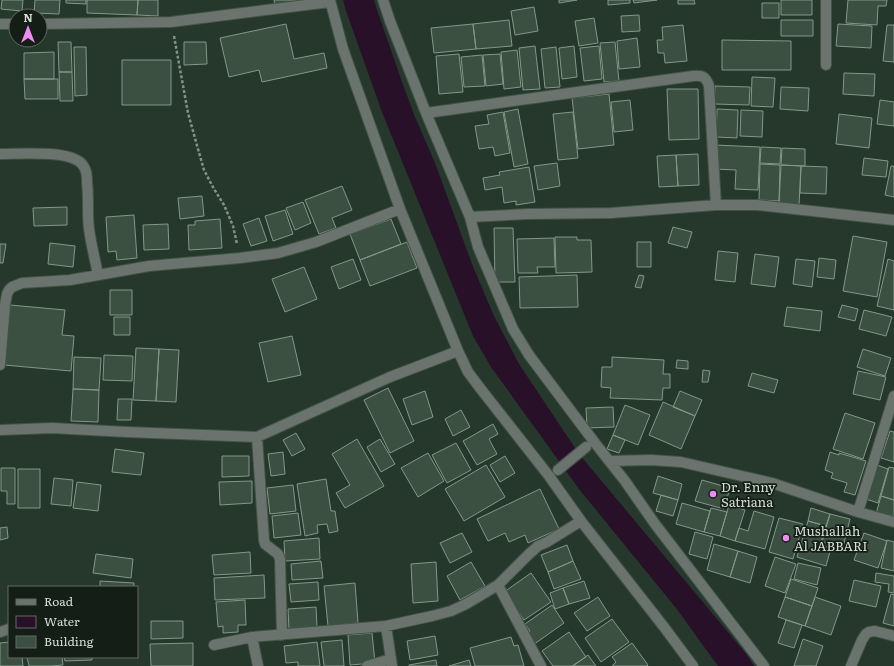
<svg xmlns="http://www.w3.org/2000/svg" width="894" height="666" viewBox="0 0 894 666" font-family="Literata,serif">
<rect width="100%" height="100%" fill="#25382b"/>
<path fill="#271028" d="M343,0H374L377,10L402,82L415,117L435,163L472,264L493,314L519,364L579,454L747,655L754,666H718L676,608L579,489L491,367L473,336L382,112L345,8Z"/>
<path fill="#3c5042" stroke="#839888" d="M2,0H23L22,11L1,9Z
M35,0H60L59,14L34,13Z
M66,0H86V4L66,3Z
M87,0H138L137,15L87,13Z
M138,0H158V16L137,15Z
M274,0H301L275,6Z
M559,0H577L559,3Z
M608,0H630V3L608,5Z
M633,0H657L634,3Z
M678,0H694L695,4H678Z
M781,0H812V15H781Z
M848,0H887L886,6H878L877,25L846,23Z
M762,3H779V18H762Z
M534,7L538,31L515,35L511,11Z
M639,15L640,31L622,32L621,16Z
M594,18L598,43L579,46L575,21Z
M509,20L512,46L476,49L473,24Z
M781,20H813V36H781Z
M286,24L294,59L324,53L327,68L262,82L259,70L229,77L220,38Z
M473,24L476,49L434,53L431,28Z
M838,24L872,26L871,48L836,46Z
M683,25L687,61L665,63L664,53H658L657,40H663L662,27Z
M887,25H894V62L883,61Z
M637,38L640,67L619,69L617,41Z
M722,40L791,41V70H722Z
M58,42H71L72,72H59Z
M184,42H206L207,64L184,65Z
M615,42L619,81L604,82L600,43Z
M535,46L540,89L523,90L519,48Z
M574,46L577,77L562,79L559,48Z
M599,46L602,79L584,81L580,48Z
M74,47H86L87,95L75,96Z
M556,47L560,87L545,88L541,49Z
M517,50L521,87L504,89L501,52Z
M54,52V79H24V53Z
M459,54L463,92L439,94L436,56Z
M500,54L503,84L486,86L483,55Z
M482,55L485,86L464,87L461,57Z
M122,60H171V105H122Z
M59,72H72L73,101H60Z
M844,73L875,74L874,96L843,94Z
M752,77L775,78L773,107L751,106Z
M24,79H58V99H25Z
M715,86L750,87L749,105L714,104Z
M781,87L809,88L808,111L780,109Z
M667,89H698L699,139L669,140Z
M609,94L614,145L578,149L572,98Z
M630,100L633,130L614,132L611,102Z
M880,100L894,102V126L877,124Z
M518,109L528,164L514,167L504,112Z
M717,109L738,110L737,138L716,137Z
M741,110L763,111L762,137L740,136Z
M503,112L510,153L495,156L493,147L479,149L475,126L489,124L487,115Z
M573,112L578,158L558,160L553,114Z
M839,114L872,118L869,148L836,144Z
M715,145L760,147L758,190L735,189L736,170L714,169Z
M761,147L781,148L780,164L760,163Z
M782,148L805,149V166L781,165Z
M698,154L699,185L678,186L676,155Z
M676,155L678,186L659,187L657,156Z
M864,158L888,161L886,177L862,175Z
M557,163L560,186L538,190L534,166Z
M760,164L780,165L779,201L759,200Z
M781,165L801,166L799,205L779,204Z
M801,166L827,167L826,194L800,193Z
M891,166H894V197L885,195Z
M529,167L535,202L516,205V201L504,203L502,187L485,190L483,178L500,175L499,172Z
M342,186L352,210L332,218L336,228L319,234L305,200Z
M202,196L204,216L180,219L178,198Z
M303,202L311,223L295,230L286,208Z
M67,207V225L34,226L33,208Z
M285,210L293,234L273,241L265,216Z
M134,215L137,258L117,260L116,251L108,252L106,217Z
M259,218L267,241L251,246L243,224Z
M220,219L222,248L189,250L188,225H195V221Z
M391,219L401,244L360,260L350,234Z
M168,224L169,249L144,250L143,225Z
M673,227L692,232L687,248L668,243Z
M494,228H513L515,282H495Z
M853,236L887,242L877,297L843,291Z
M555,237H577V240H591L592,272L556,273Z
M554,238L555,267H537L538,273H518L517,239Z
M407,242L417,268L370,286L360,260Z
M637,242H651V267H637Z
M50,243L75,246L73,267L48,264Z
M0,244H6L3,263H0Z
M718,251L738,253L735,282L715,280Z
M755,254L779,257L775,287L751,284Z
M819,258L836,260L834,279L817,277Z
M353,259L361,280L339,289L331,267Z
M796,259L815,261L812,287L793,284Z
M888,259L894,261V310L877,306Z
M304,267L317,299L285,312L272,279Z
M577,275L578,307L520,308L519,277Z
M639,275L644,276L641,288L635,287Z
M110,290H132V315H110Z
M10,305L65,310L62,335L74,336L71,371L4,365Z
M842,305L858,309L855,321L838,317Z
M787,307L822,311L820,331L784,326Z
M864,310L892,317L886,336L859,329Z
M114,317H130V335H114Z
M292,336L301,375L268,382L259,343Z
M136,348L159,349L156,401L133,400Z
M159,349L179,350L176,402L156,401Z
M863,349L891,358L885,376L857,367Z
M104,355L133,356L132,381L103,380Z
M74,357L101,358L99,390L73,389Z
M612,357L664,360L663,374H670V388H663L662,400L610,398L611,388L601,387L602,367H612Z
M677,360L688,361V369L676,368Z
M703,370L710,371L708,382H702Z
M858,371L886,377L880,400L853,394Z
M752,373L778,380L774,393L748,386Z
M388,388L414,441L390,453L364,400Z
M73,389L99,390L98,422L71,421Z
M425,391L433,417L412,425L403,399Z
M680,391L702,400L695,416L673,407Z
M118,399H132L131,420H117Z
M663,402L695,416L681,449L649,435Z
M625,405L650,415L638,445L613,435Z
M613,407L614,427L587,428L586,408Z
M461,410L470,427L453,436L445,419Z
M845,413L875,423L863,459L833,449Z
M493,424L498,434L489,439L497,454L477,465L463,441Z
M890,431L894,432V462L881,458Z
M296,433L305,449L292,456L283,440Z
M613,435L625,440L619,453L607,449Z
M357,439L384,486L345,508L336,493L350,485L332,454Z
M380,439L395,464L381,472L367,447Z
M456,443L471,470L447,483L432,455Z
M115,449L144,453L141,475L112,472Z
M283,452L285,474L271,476L268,454Z
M830,452L839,455V453L866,461L855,495L844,492L847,483L831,478L833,473L825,470Z
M428,453L444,481L418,497L401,468Z
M222,456H249V476L222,477Z
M505,456L515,473L500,482L490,465Z
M486,465L505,497L464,521L445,489Z
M877,465L888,469L878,503L866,499Z
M889,467L894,468V500L881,496Z
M1,468H15V504H7V491H1Z
M18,469H40V508H18Z
M658,476L682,484L678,500L653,493Z
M54,478L73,480L71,506L51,504Z
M326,479L331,511H335L338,531L329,533L327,524L317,525L318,533L305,536L297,484Z
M702,480L730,488L724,509L695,501Z
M252,481V503L220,505L219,482Z
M77,482L101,485L98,511L73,508Z
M293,485L296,511L270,514L267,488Z
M540,489L559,529L528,543L525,535L509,542L505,533L488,541L477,519Z
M661,495L678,500L673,516L656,511Z
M881,496L894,500V519L876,514Z
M682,503L710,511L704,532L676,524Z
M729,505L745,510L735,541L720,536Z
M711,508L727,512L720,536L704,532Z
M811,508L830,514L826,526L808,521Z
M754,511L774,517L765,549L735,541L739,528L748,531Z
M298,513L301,535L274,538L272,516Z
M830,514L850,519L843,547L822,542Z
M779,518L803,524L793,559L769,552Z
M808,521L826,526L820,545L831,548L826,566L797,557Z
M7,527L8,538L0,540V528Z
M695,532L713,537L707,559L689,554Z
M462,533L472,552L450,563L440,543Z
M864,533L887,541L878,568L854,560Z
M319,538L320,559L285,561L284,541Z
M887,540L894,542V571L881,568Z
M714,544L738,551L730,577L707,570Z
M567,545L573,561L548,572L541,555Z
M738,551L757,557L750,583L730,577Z
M250,552L251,573L214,575L212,555Z
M96,554L133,559L131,578L93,573Z
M775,557L796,564L785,593L765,586Z
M321,561L323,578L292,580L291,564Z
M573,561L581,579L554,589L548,572Z
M436,562L438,601L413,603L411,564Z
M471,562L485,586L460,600L447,576Z
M798,563L821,568L817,585L794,579Z
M531,573L551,602L524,620L504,592Z
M876,573L894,576V593L888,592L889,584L875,582Z
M264,575L265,598L215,600L214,578Z
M791,579L818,588L812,606L785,597Z
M854,580L881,586L876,607L849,601Z
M100,581L134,583V587H100Z
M584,581L590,598L569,604L563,588Z
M318,582L319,600L291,602L289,584Z
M355,583L358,623L328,626L324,586Z
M563,588L569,604L555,609L550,593Z
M891,594L894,595V626L883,623Z
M598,597L610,616L587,631L574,613Z
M785,597L812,606L805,626L778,617Z
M815,597L841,606L831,635L805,626Z
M245,600L246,625H238V632L223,633V626L218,627L216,602Z
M552,605L564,623L533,645L525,635L530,631L525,624Z
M316,607L317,627L289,629L288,609Z
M612,619L629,642L601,662L585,638Z
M786,620L802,625L794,648L778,643Z
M151,621H183V638L151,639Z
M569,632L586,657L572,666H553L542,651Z
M372,633L375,663L350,665L348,635Z
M435,636L438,655L410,660L407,641Z
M511,637L514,646L518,645L524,666H475L470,648Z
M803,639L823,646L816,666H794Z
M342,640L344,666H324L321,642Z
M9,642V657H22L23,666H0V643Z
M317,642L320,666H298V662L286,663L284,646Z
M193,643V666H151L150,644Z
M632,643L648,665L647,666H612L616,662L612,657Z
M588,655L596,666H573Z
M27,657H62L63,665L50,666H29Z
M64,657H92V660L65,661Z
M436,660L437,666H409V665Z
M469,660L471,666H449Z"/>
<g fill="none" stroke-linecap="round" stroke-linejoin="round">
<defs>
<path id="minor" d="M330,0L343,49L400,209L458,351L468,372L480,388L549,476L581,521L664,627L693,666
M383,0L390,21L426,113L470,217L478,247L513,329L529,355L595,443L625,481L655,524L764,666
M826,0V65
M0,24H16
M40,24L171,22L330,2
M426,113L693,76C703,75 706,77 709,86L716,205
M0,154C19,154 67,150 81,163C87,169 87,176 87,183C89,198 87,214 89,229C91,244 95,259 98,275
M470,217L527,214L611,213L716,205H757L894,220
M0,365L5,305L7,294L9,290L12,287L22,283L70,280L149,266L240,258L278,253L316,242L400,209
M0,430L52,428L127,432L257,437L390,377L458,351
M257,437L264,540L265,544L278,554L280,559L282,635
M609,461L651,460L681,462L772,483L858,512L894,522
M558,470L586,447
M858,512L894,396
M498,585L541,666
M386,626L392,666
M0,632L9,629
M252,637L258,666
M214,645L252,637L386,626L432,616L451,611L466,604L498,585L528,555L538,546L547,542L581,521
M367,666L391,659
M851,666L862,640L866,634L869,632L875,631L894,636"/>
</defs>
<use href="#minor" stroke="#415347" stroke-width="12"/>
<path stroke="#839288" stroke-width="2.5" stroke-dasharray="3 2" stroke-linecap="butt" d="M174,36L188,113L198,149L204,170L214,189L224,205L233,226L237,244"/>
<use href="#minor" stroke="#6a736d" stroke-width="10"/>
</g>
<g fill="#f08bf5" stroke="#151d17" stroke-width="1.5">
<circle cx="713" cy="494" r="4"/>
<circle cx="786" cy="538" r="4"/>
</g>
<g text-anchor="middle" stroke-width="3.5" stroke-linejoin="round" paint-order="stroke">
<g font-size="13" fill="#d4dfd7" stroke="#151d17" text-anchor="start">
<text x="721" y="492">Dr. Enny<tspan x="721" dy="15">Satriana</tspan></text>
<text x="794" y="536">Mushallah<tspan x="794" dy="15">Al JABBARI</tspan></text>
</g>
</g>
<rect x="8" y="586" width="130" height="72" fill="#151d17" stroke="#616b64"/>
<rect x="16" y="599" width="20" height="6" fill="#6a736d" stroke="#616b64"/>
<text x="44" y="606" font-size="12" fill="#d4dfd7">Road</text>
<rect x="16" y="616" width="20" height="12" fill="#271028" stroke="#616b64"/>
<text x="44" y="626" font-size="12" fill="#d4dfd7">Water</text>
<rect x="16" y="636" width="20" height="12" fill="#3c5042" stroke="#616b64"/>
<text x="44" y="646" font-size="12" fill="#d4dfd7">Building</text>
<g transform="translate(28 28)"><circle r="19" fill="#151d17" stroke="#616b64"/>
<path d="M0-3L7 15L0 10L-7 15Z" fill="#f08bf5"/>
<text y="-6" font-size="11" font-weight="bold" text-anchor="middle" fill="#d4dfd7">N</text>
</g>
</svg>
